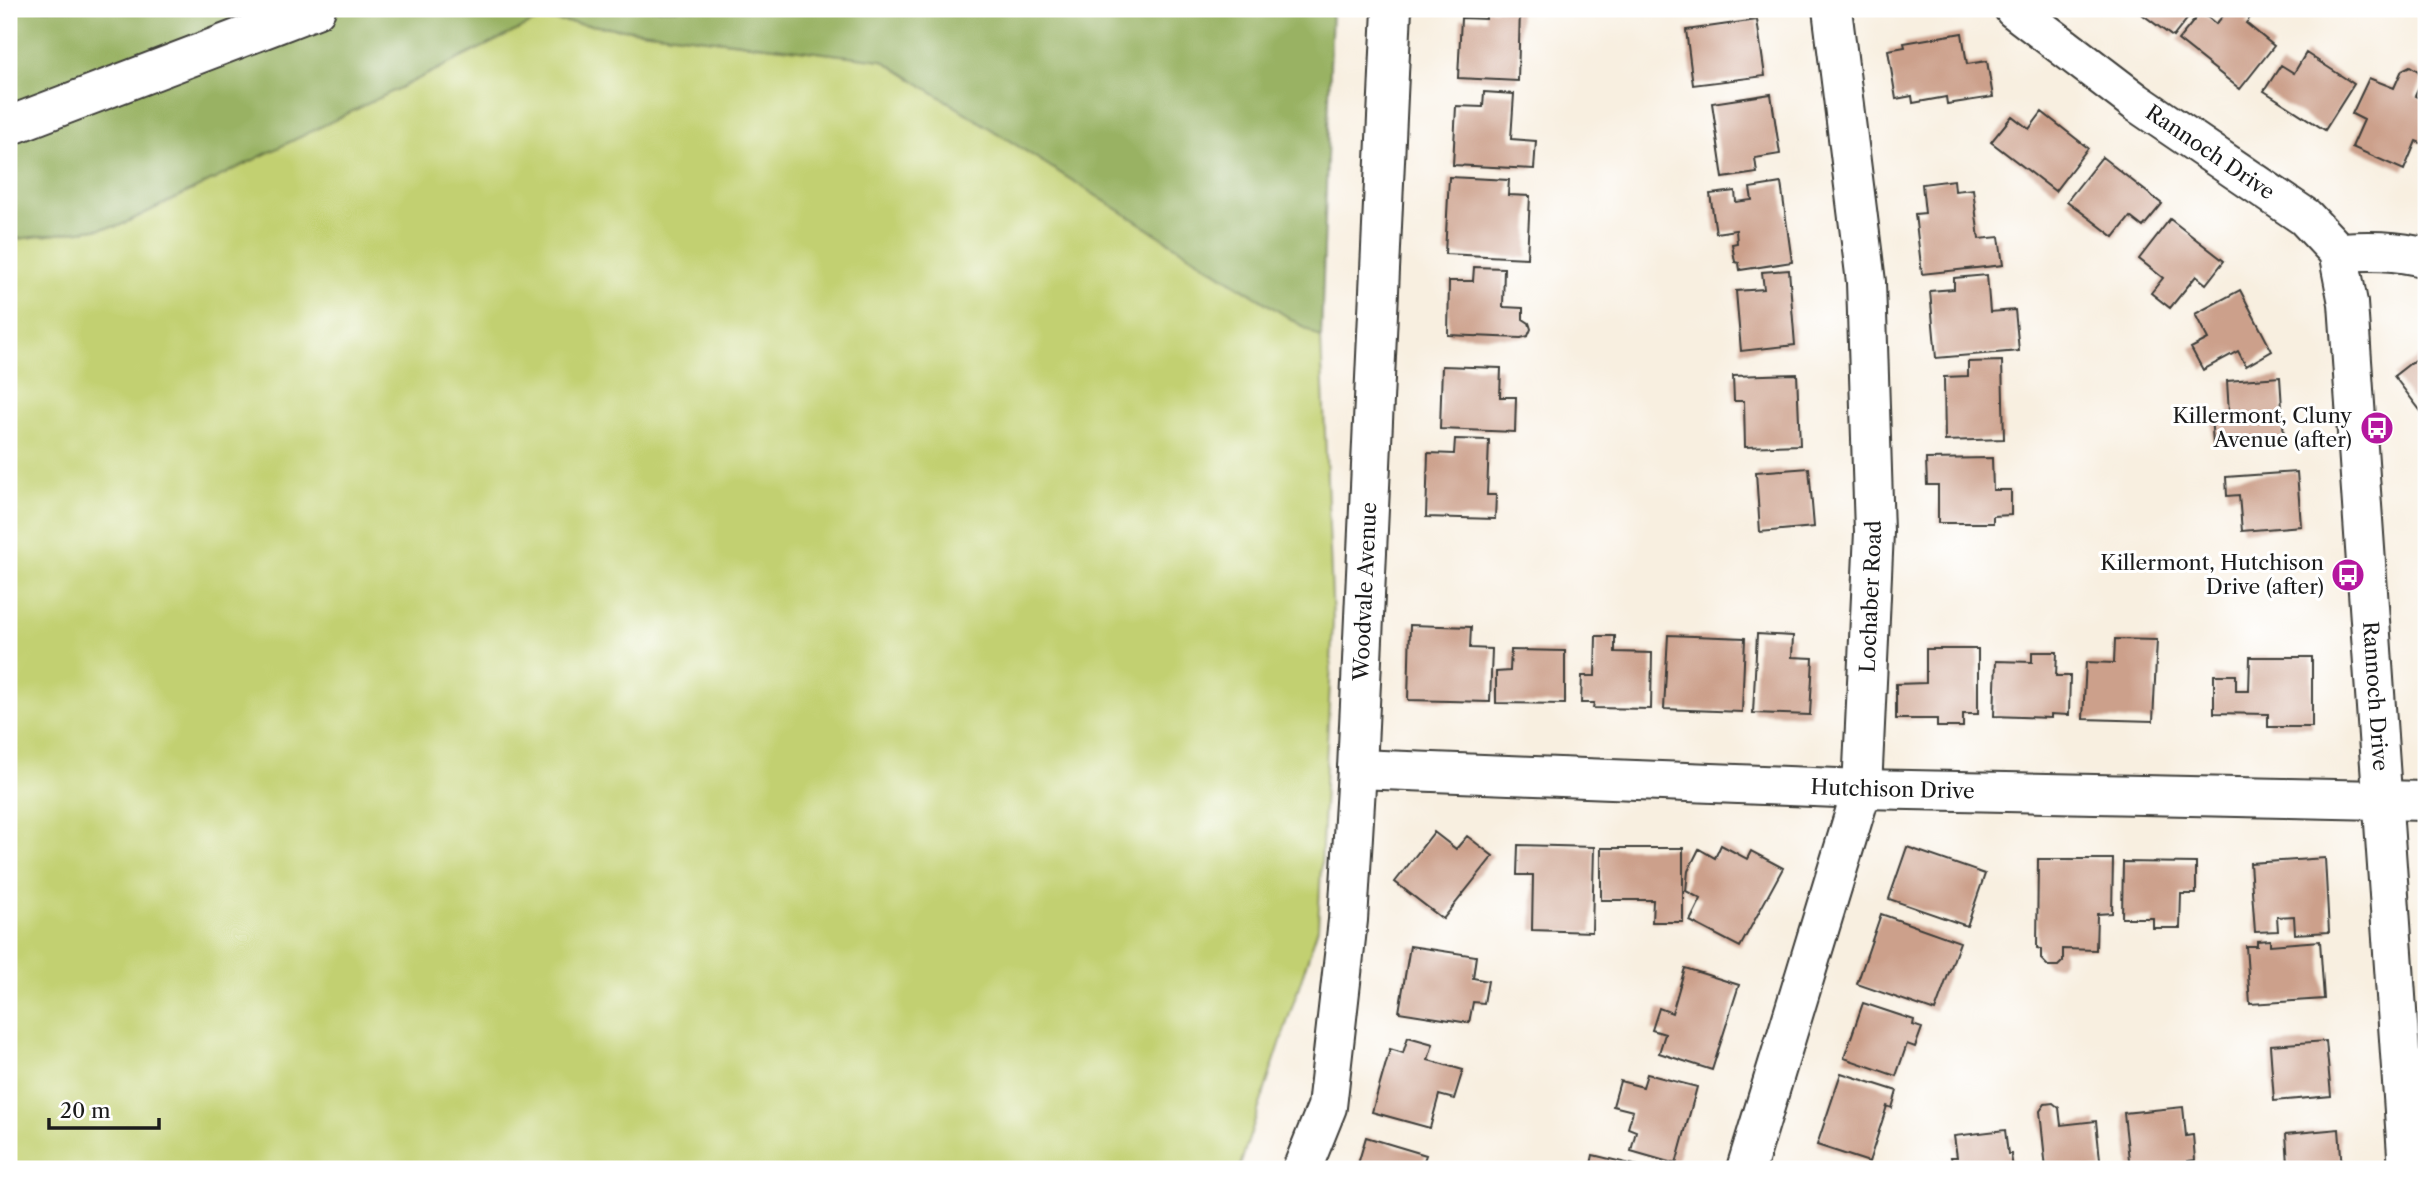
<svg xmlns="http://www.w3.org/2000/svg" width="2435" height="1178" viewBox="0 0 2435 1178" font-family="'Libre Caslon Text',serif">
<rect width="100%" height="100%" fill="#fff"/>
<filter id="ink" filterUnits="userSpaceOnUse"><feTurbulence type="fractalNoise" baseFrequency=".0143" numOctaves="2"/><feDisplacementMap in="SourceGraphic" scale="14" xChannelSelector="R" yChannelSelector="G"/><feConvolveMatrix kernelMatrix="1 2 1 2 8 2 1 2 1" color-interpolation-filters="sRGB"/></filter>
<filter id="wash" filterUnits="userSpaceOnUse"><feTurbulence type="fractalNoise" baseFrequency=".00686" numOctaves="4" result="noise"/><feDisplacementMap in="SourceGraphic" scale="28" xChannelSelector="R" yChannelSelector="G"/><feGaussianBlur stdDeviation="1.57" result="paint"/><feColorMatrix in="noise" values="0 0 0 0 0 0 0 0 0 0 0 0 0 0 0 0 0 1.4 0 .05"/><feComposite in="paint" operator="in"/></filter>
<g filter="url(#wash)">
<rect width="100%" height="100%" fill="#f8efe0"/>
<path fill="#c2d071" stroke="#6f7646" stroke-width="2" d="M540,19L882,60L1321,338L1333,621L1318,928L1239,1169H9V240L119,226Z"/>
<path fill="#99b263" stroke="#5a6740" stroke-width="2" d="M9,9H1332L1321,338L882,60L540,19L119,226L9,240Z"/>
<g id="blocks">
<path fill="#cca08b" d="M1486,9H1520L1518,81L1458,78L1461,18L1486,19Z
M2135,9H2195L2173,37Z
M2229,9H2257L2246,23L2274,46L2240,89L2178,40L2201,12L2216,24Z
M1757,20L1765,76L1693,85L1686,30Z
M1962,33L1967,64L1987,61L1993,97L1947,104L1946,97L1913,103L1912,96L1896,99L1888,50L1905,47L1904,43Z
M2306,53L2354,84L2325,130L2264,91L2281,65L2294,73Z
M2410,66L2418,71L2423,79L2415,96L2426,101V145L2416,141L2404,170L2352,147L2364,120L2352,114L2369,78L2394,88L2402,70Z
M1484,92L1514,94L1511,139L1536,141L1534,169L1453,165L1456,106L1483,107Z
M1771,94L1780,154L1755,158L1757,173L1723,178L1712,103Z
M2042,112L2088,148L2055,191L1991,142L2012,116L2029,129Z
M2102,157L2162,204L2143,227L2130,217L2114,237L2067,201Z
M1449,177L1509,180L1508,195L1530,196L1527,258L1445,254Z
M1954,180L1955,191L1973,189L1979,239L1999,237L2003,265L1922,274L1915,214L1925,213L1922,184Z
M1781,183L1792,262L1740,270L1739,263L1735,262L1732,244L1737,243L1736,230L1716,233L1710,194L1735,191L1736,202L1752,200L1750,188Z
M2170,219L2224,261L2206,284L2196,276L2170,308L2151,293L2163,278L2139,259Z
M1474,267L1504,268L1503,307L1523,308V319L1529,323L1531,329L1528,336L1521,338L1448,335L1449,281H1473Z
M1789,270L1795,345L1741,351L1736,291L1764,289L1762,272Z
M1987,275L1990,312L2015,310L2019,351L1936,358L1930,291L1954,289V278Z
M2240,290L2272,351L2246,366L2238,351L2203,370L2191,348L2208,339L2195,314Z
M2426,351V418L2394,376Z
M2002,361L2004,439L1945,441L1944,377L1968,376V362Z
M1442,366L1501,368L1500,397H1516L1515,432L1440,429Z
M1797,374L1800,445L1745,447L1744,401H1734L1733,376Z
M2280,377L2284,439L2213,444L2211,414L2229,413L2227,381Z
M1455,439L1489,440L1487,495H1496L1495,519L1426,517L1428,453L1454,454Z
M1992,458L1993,490H2011V515L1993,516V523H1938V485H1927L1926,459Z
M1809,468L1814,527L1760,532L1756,472Z
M2297,472L2301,526L2242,531L2239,495L2227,496L2226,477Z
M1410,625L1471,627L1470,648L1492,649L1490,702L1408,700Z
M1757,634L1793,636L1792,657L1813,658L1810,715L1753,713Z
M1668,635L1745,638L1742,712L1664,709Z
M1596,636H1615V652L1652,653L1651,709L1593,708L1594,703H1581L1582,676H1595Z
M2115,639L2157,640L2153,721L2083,719L2086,662L2114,663Z
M1926,649H1978V714H1963V727H1937V719H1896V684L1926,683Z
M1511,650L1565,651V704L1496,703V672L1510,671Z
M2032,652H2057L2056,676H2070L2069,715L2051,714V718L1994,716L1996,661L2032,662Z
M2250,657H2312V727H2268V714L2214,713V675H2236V691H2249Z
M1434,832L1456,849L1467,836L1493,856L1443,919L1395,882Z
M1518,845L1594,847L1592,932L1532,930L1533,875H1517Z
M1721,845L1747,859L1751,851L1783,868L1740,947L1690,921L1701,899L1686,891L1688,871L1699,849L1715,858Z
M1907,847L1985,874L1967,926L1889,899Z
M1601,848H1683V922H1652L1653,900H1601Z
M2325,858L2329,932L2295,934L2294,916L2277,917L2278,931L2255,932L2250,863Z
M2038,859H2113L2112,913L2097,914L2096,950L2063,949V961L2058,966H2048L2041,959V949L2037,948Z
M2123,862L2196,863V894H2181L2180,928H2153V918H2122Z
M1881,914L1960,942L1935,1011L1857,984Z
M2270,940V945L2320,941L2324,999L2250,1004L2246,946H2257V941Z
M1410,946L1476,956L1473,978L1488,981L1484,1003L1473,1002L1469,1023L1399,1012Z
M1685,968L1739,985L1712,1070L1659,1053L1665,1034L1652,1030L1659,1008L1672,1013Z
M1863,1003L1914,1020L1913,1025L1922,1028L1915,1047L1907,1044L1896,1076L1844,1058Z
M1408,1037L1433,1044L1428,1060L1463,1070L1454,1099L1439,1095L1430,1128L1372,1112L1390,1049L1403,1053Z
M2326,1041L2331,1096L2274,1101L2270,1045Z
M1841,1073L1897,1091L1892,1108L1887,1106L1869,1162L1817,1145Z
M1647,1074L1697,1087L1676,1164L1631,1151L1636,1131L1628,1128L1633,1111L1613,1106L1620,1081L1643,1087Z
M2053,1103L2059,1108L2061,1125L2096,1121L2101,1169H2046L2040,1111L2045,1104Z
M2183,1107L2186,1136L2193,1135L2195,1160L2187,1161L2188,1169H2130L2124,1113Z
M2339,1129L2342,1169H2269L2273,1166L2288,1164L2286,1134Z
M2005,1130L2008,1154H2011L2013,1169H1953L1951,1157H1957L1954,1136Z
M1366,1137L1426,1155L1421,1169H1363L1364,1164H1358Z
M1593,1155L1647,1168V1169H1590Z"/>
</g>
</g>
<g filter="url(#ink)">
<use href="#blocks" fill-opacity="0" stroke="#3d3c39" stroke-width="2"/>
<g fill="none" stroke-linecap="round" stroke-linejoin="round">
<defs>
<g id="minor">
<path id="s1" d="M2014,9L2136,102L2305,217L2338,252L2348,303L2408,1169"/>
<path d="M9,126L316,9"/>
<path d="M2338,252C2369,250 2396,250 2426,258"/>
<path id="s2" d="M1357,769L1862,789L2426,801"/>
<path id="s3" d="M1302,1169L1327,1107L1348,920L1357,769L1392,9"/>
<path id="s4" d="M1746,1169L1862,789L1874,532L1866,282L1832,9"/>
</g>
</defs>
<use href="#minor" stroke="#3d3c39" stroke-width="42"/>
<use href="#minor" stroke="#fff" stroke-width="38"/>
</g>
</g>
<defs>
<symbol id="bus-disc" viewBox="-11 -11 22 22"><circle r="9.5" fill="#b5179e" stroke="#fff"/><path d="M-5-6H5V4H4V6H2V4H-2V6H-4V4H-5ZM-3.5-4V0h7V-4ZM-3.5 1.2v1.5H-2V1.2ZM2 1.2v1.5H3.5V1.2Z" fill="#fff"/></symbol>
</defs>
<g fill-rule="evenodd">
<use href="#bus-disc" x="2358" y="409" width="38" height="38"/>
<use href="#bus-disc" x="2329" y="556" width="38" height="38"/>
</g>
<g text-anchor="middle" stroke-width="6" stroke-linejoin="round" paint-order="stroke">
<g font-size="21" fill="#1c1c1c" stroke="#fff">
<text dy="7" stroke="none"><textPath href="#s1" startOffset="243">Rannoch Drive</textPath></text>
<text dy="7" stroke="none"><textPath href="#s3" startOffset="584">Woodvale Avenue</textPath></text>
<text dy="7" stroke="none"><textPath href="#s4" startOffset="590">Lochaber Road</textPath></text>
<text dy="7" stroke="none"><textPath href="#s1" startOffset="852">Rannoch Drive</textPath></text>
<text dy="7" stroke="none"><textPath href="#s2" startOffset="536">Hutchison Drive</textPath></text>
</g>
<g font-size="21" fill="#1c1c1c" stroke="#fff" text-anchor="end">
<text x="2352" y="423">Killermont, Cluny<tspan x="2352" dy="24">Avenue (after)</tspan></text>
<text x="2324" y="570">Killermont, Hutchison<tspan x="2324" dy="24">Drive (after)</tspan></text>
</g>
</g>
<rect width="2435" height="1178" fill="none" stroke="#fff" stroke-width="35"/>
<path d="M49 1118v10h110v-10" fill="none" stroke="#1c1c1c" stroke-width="3.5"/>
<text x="60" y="1118" font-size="21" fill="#1c1c1c" stroke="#ffffff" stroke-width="5" paint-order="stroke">20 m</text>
</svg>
